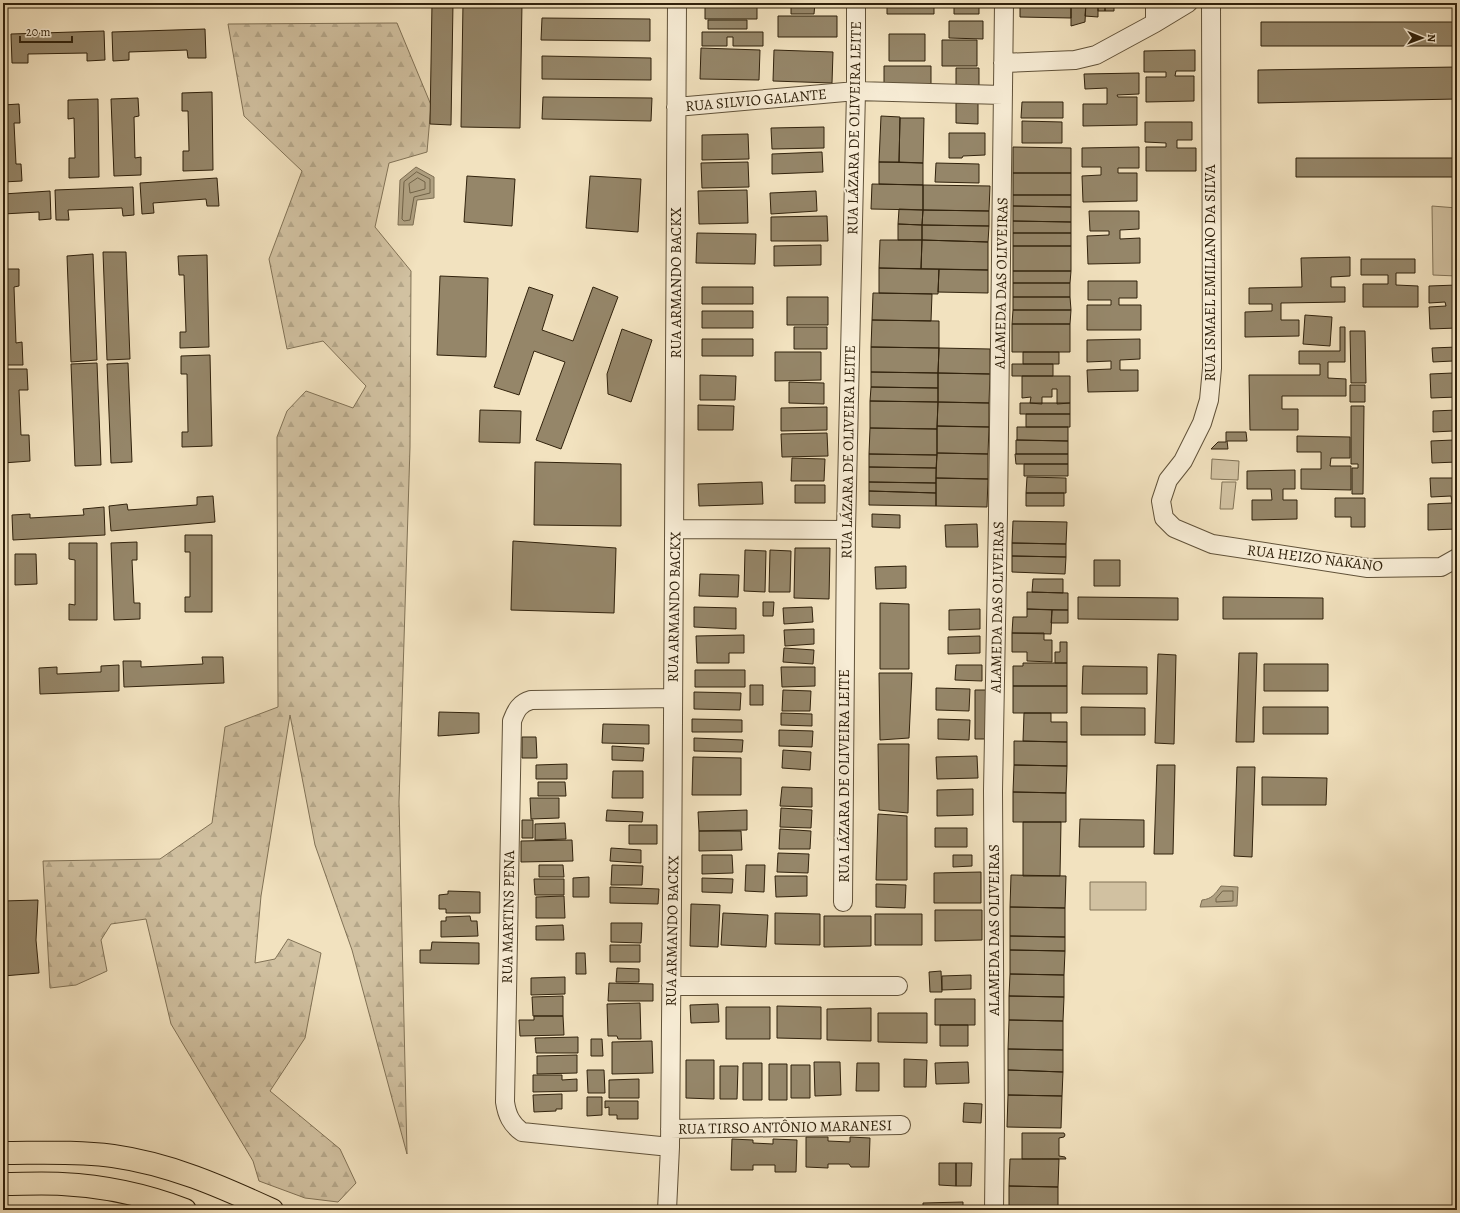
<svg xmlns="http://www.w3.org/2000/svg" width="1460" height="1213" viewBox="0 0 1460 1213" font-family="Alegreya,serif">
<defs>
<pattern id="forest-firs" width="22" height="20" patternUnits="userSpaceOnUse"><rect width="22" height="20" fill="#d1c1a1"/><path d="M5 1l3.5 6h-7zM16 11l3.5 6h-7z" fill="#b4a689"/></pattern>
</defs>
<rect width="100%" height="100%" fill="#f2e2bf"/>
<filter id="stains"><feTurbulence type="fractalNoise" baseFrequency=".005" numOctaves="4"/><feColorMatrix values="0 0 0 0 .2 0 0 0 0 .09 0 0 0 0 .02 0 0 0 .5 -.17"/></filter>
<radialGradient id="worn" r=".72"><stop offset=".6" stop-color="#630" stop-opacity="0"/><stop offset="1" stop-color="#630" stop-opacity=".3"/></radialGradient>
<path fill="url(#forest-firs)" stroke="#817256" d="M397,23L431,105L427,152L389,163L375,227L411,271L410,447L399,802L407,1154L352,950L315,845L290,715L261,896L255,963L275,959L288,939L321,953L305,1038L270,1091L340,1149L356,1183L338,1202L305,1198L259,1181L253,1161L171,1024L146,919L111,924L101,940L107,971L76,985L50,988L43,861L160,859L212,823L225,727L278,707L277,437L287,411L306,391L353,408L366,386L323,341L287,349L269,259L302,171L244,116L228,24Z"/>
<path fill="#d1c1a1" stroke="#817256" d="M1432,206L1457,208V276L1433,275Z
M1212,459L1239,461L1238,480L1211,479Z
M1222,482H1236L1233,509H1220Z
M1090,882H1146V910H1090Z"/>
<path fill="#b0a182" stroke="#7d6e53" d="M416,167L434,177V198L417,200L413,225H398L400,180Z
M1221,886L1238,887L1237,906L1200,907L1202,900C1212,899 1215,894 1221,886Z"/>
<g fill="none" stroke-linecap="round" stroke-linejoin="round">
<path stroke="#706247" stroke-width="1" d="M417,172L430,179V193L414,197L410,220L404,221L402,219L404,182Z
M418,178L425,182V189L410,193L409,184Z
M1223,891H1233V901L1216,902V899Z"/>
</g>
<path fill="#958669" stroke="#31220c" d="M432,3H453L451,125L430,124Z
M463,3H522L520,128L461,127Z
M791,3H815L814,14H791Z
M887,3H934V14H887Z
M954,3H979V14H954Z
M1020,3L1071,4V18L1020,17Z
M1071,3H1086L1085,22L1071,26Z
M1086,3H1098V17L1085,16Z
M1098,3H1105V11H1098Z
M1105,3H1114V11H1105Z
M705,4H757V19H705Z
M778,16H837V37H778Z
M542,18L650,19V41L541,40Z
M708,20H747V29H708Z
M949,21H983V39L949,38Z
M1261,22H1457V46H1261Z
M205,29L206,58H188L187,50L129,52V60L113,61L112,32Z
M104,31L105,60L87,61V53L28,54V63H12L11,34Z
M702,32H763V46H733V37H727V46H702Z
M3,34H5L6,63H3Z
M889,34H925V61H889Z
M942,40H977V66H942Z
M701,48L760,50L759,80L700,79Z
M774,50L833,52L832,83L773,81Z
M1195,50V71H1176L1175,76H1194V101L1146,102V77H1166V72H1144V51Z
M542,56L651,58V80L542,79Z
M884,66H931V91L884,85Z
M1457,67V99L1258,103V70Z
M956,68H979V91H956Z
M1139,73V94L1117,95L1118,97H1137V125L1083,126V104H1107V88L1085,89L1084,74Z
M212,92L213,170L183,171V151H189L188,111H182V93Z
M543,97L652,98L651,121L542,119Z
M138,98L139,116L134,117L135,158L141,157V175L114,176L111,99Z
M98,99L99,177L69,178V158H75L74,118L68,119V100Z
M1022,102H1063V118H1021Z
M956,103H978V124L956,123Z
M19,104L20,123H14L16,164H21L22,181L3,182V105Z
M881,116L900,117L899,162H879Z
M900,118H924L923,163L899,162Z
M1022,121L1062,122V143H1022Z
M1145,122H1192V140H1177V148H1196V171H1146V147H1166V143L1145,142Z
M824,127V148L772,149L771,128Z
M949,133H985V155L963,156L962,158H949Z
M748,134L749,159L702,160V135Z
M1013,147L1071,148V173H1013Z
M1139,147V168H1118V173H1137V201L1083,202L1082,176L1101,175V167H1082V148Z
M822,152L823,172L772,174V154Z
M1296,158H1457V177H1296Z
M748,162L749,187L702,188L701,163Z
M879,162L923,163V185L879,184Z
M936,163L979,164V183L935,182Z
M1013,173H1071V195H1013Z
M467,176L515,179L512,226L464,222Z
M590,176L641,179L638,232L586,228Z
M217,178L219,206H207L206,199L153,203L154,213L142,214L140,183Z
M872,184L923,185V210L871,209Z
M923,185L990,186L989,211L923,210Z
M133,187L134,215L123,216L122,208L68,210L69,220H56L55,190Z
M747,190L748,223L699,224L698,191Z
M50,191L51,219L39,220V212L3,214V194Z
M816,191L817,211L771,214L770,193Z
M1013,195H1071V207L1013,206Z
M1013,206L1071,207V222L1013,221Z
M899,209L923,210L922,225L898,224Z
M923,210L989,211V226L922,225Z
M1089,211H1139V229L1120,230V239L1140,238V263L1088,264L1087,236L1109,235V231H1090Z
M827,216L828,241H771V217Z
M1013,221L1071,222V233H1013Z
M898,224L922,225V240H898Z
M922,225L989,226L988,242L922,240Z
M697,233L756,234L755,264L696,263Z
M1013,233H1071V246H1013Z
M880,240H922L921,269L879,268Z
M922,240L988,242V270L921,269Z
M821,245V265L774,266V246Z
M1013,246H1071V271H1013Z
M103,252H126L130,359L107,360Z
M93,254L97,360L71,362L67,256Z
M207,255L209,347L180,348V332H186L184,275H179L178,256Z
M1350,257V276L1331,277V287H1345V302L1281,303V320H1299V336L1245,337V312L1272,311V304H1249V288L1302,287L1301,258Z
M1361,259H1415V273H1396V285L1418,286V307H1363V284H1388V275H1361Z
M879,268L939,269L938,294L879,293Z
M3,269H19V286L14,287L16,343L22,342L23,365H3Z
M939,269L988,270V293L938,292Z
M1013,271H1071L1070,283H1013Z
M440,276L488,278L486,357L437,355Z
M1088,281H1137V298H1119V305H1141V330H1087V305H1111V300H1088Z
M1013,283H1070V297H1013Z
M1457,285V328L1430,329L1429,307L1446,306L1445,302L1429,303V286Z
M529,287L553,295L542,330L573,341L593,287L618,297L561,449L536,440L565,362L534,351L519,395L494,387Z
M702,287H753V304H702Z
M873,293L932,294L931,321L872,320Z
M787,297H828V325H787Z
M1013,297H1070L1071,310H1013Z
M1013,310H1071L1070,324H1012Z
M702,311H753V328H702Z
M1305,315L1332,317L1330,346L1303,344Z
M872,320L939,321V348L871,347Z
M1012,324H1070V352H1012Z
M794,327H827V349H794Z
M1340,327H1345V362H1328V378L1346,379V396H1282V409H1298V430H1250L1249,375H1320V364H1299V351H1340Z
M622,329L652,340L631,402L608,394L607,374Z
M1350,331H1365L1366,383H1351Z
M702,339H753V356H702Z
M1140,339V359L1120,360V370H1138V391L1088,392L1087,370L1111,369V361L1087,362V340Z
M871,347L939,348L938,373L871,372Z
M1457,347V397L1431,398L1430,374L1453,373V361L1433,362L1432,348Z
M939,348L990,349V374L938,373Z
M775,352H821V380L775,381Z
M1023,352H1059V364H1023Z
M210,355L212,446L182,447V432H188L187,374H181V356Z
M97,363L101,465L75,466L71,364Z
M128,363L132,462L111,463L107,364Z
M1012,364H1053V376H1012Z
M3,369H27L28,390H19L21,435H29L30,461L3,463Z
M871,372L938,373V388L871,387Z
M938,373L990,374L989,403L938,402Z
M700,375L736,376L735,400H700Z
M1022,376H1070V403L1057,404V389H1052V397H1042V404L1030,403L1031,397L1022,398Z
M789,382L824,383V404L789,403Z
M1350,385H1365V402H1350Z
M871,387L938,388V402L870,401Z
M870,401L938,402L937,429L870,428Z
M938,402L989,403V427L937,426Z
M1020,403H1070V414H1020Z
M698,405L734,406L733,430H698Z
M1351,406H1364L1363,494H1352V468H1358V464H1351Z
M827,407V430L781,431V408Z
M480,410L521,411L520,443L479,442Z
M1457,410V462L1432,463L1431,441L1453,440V431L1433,432V411Z
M1026,414H1070V427H1026Z
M937,426L989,427L988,454L937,453Z
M1017,427H1068V441L1017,440Z
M870,428L937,429V455L869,454Z
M1226,432H1246L1247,441H1227L1228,449H1211L1218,442H1226Z
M827,433L828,456L782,457L781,434Z
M1297,436L1350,437V458H1331L1330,466H1351V490L1301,489V469H1321V452H1297Z
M1016,440L1068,441V454H1016Z
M937,453L988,454V479L936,478Z
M869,454L937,455L936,468L869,467Z
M1015,454H1068V464H1016Z
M792,458L825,459L824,481H791Z
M535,462L621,464V526L534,525Z
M1024,464H1068V476H1024Z
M869,467L936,468V483L869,482Z
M1295,470V489H1283V500H1297V519L1252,520V500H1272L1271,489H1247V471Z
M1027,477L1066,478V493H1026Z
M936,478L988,479L987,507L936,506Z
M1430,478H1457V529L1428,530V504L1452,503L1451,496L1431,497Z
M762,482L763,504L699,506L698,484Z
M869,482L936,483V493L869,491Z
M795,485H825V503H795Z
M869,491L936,493V506L869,505Z
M1026,493H1064V506H1026Z
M213,496L215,522L111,531L109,506L127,504L128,510L197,505V497Z
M1335,498H1365V527H1351V517H1335Z
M104,507L105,535L13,540L12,515L30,514V518L84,515L83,509Z
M872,514L900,515V528L872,527Z
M1013,521L1067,522L1066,544L1012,543Z
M977,524L978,547H946L945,525Z
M185,535H212V612H185V597H190V552H185Z
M513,541L616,548L614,613L511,610Z
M137,542V560H132L134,603H140V619L114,620L111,543Z
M69,543H97V620H69V604L75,605V560L69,559Z
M1012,543L1066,544V557L1012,556Z
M795,548H830L829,599L794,598Z
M745,550L766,551L765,592L744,591Z
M770,550L791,551L790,592H769Z
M15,554H36L37,584L15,585Z
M1012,556L1066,557L1065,574L1012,572Z
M1094,560H1120V586H1094Z
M906,566V588L876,589L875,567Z
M700,574L739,575L738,597L699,596Z
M1033,579H1063V593L1032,592Z
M1027,592L1068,593V610L1027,609Z
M1078,597L1178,598V620L1078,619Z
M1223,597L1323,598V619H1223Z
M763,602H774L773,616H763Z
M880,603L909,604V669H880Z
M694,607L736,608V629L694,627Z
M812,607L813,622L784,624L783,608Z
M980,609V629L949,630V610Z
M1027,609L1052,610L1051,634L1012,633L1013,617H1027Z
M1052,610H1068V623H1051Z
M814,629V644L785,646L784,630Z
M1012,633H1044V640H1052V662L1027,661V652H1012Z
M744,635V653H729V663H697L696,636Z
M980,636V653L948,654V637Z
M1060,642H1067V663H1055V652H1060Z
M784,648L814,650L813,664L783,662Z
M1239,653H1257L1254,742H1236Z
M1158,654L1176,655L1174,744L1155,743Z
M202,657H223L224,683L124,687L123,661H141V667L203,664Z
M1023,663H1067V686H1013V666H1023Z
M1264,664H1328V691H1264Z
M119,665V691L40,694L39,668L57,667V674L101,672V666Z
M956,665H982V681L955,680Z
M1083,666L1147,667V694H1082Z
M781,667H815V686L782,687Z
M695,670H745V687H695Z
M879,673H912L909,738L880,740Z
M750,685H763V705H750Z
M1013,686H1067V713H1013Z
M936,688L970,689L969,711L936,710Z
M783,690L811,691L810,711H782Z
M975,690H990V739H975Z
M694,692L741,693L740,710L694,709Z
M1081,707L1145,708V735H1081Z
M1263,707H1328V734H1263Z
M439,712L479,713V733L438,736Z
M781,713L812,714V726L781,725Z
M1024,713H1051V722H1067V742L1023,741Z
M692,719L742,720V732H692Z
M938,719L970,720L969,740L938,739Z
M603,724L649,725V744L602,743Z
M779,730L813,731L812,747L779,746Z
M522,737H536L537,758H522Z
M694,738L743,740L742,752L694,751Z
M1014,741L1067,742V766L1014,765Z
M878,744H909L908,813L879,810Z
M612,746L644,748L643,761L612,760Z
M783,750L811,752L810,770L782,768Z
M977,756L978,778L937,779L936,757Z
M693,757L741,758V795H692Z
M567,764V779H536V765Z
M1014,765L1067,766L1066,793L1013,792Z
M1157,765H1175L1173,854H1154Z
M1237,767H1255L1252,857L1234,856Z
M613,771H643V798H612Z
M1262,777L1327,778L1326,805H1262Z
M538,782H565L566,796H538Z
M782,787L812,788V807L780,806Z
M973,789V815L937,816V790Z
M1013,792L1066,793V822H1013Z
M530,798H559V818L531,819Z
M781,808L812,810L811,828L780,827Z
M607,810L643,812L642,822L606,821Z
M747,810V830L699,831L698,812Z
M878,814L907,816V880H876Z
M1080,819L1144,820V847H1079Z
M522,820H533V838H522Z
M1023,822H1061L1060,876H1023Z
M565,823L566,839L535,840V824Z
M629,825H657V844H629Z
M935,828H967V847H935Z
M780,829L811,831L810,849H779Z
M699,831H741L742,850L699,851Z
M572,840L573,861L521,862V841Z
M611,848L641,850V863L610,861Z
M778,853L809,854L808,873L777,872Z
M702,855H732L733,873L702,874Z
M953,855H972V866L953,867Z
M539,865H563L564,877H539Z
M612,865L643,866L642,885H611Z
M746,865H765L764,892L745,891Z
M981,872V903H934V873Z
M1011,875L1066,876L1065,908L1010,907Z
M775,876H807V896L776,897Z
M589,877V897H573V878Z
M702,878L733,879L732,893L702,892Z
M534,879H564V895H535Z
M876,884L906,885L905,908L876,907Z
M610,887L659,889L658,904L610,903Z
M448,891L480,892V913H446V909H439V895L448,894Z
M564,896L565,918H536V897Z
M38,900L36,940L39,973L3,976V901Z
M691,904L720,905L718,947L690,946Z
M1010,907L1065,908V937L1010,936Z
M935,910H982V940L935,941Z
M723,913L768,915L766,947L721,945Z
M775,913L820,914V945L775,944Z
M875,914H922V945H875Z
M470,916L471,921H477L478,936L441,937V921H446V917Z
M824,916H871V946L824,947Z
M611,923H642L641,943L611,942Z
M563,925L564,940H536V926Z
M1010,936L1065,937V951L1010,950Z
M432,942L479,943V964L420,963V950H431Z
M610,945H640V962H610Z
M1010,950L1065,951L1064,975L1010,974Z
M576,953H585L586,974H576Z
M617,968L639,969V982H616Z
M941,971L942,992H930L929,972Z
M1010,974L1064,975V997L1009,996Z
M971,975V989L942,990V976Z
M565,977V994L531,995V978Z
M609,983L653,984V1001H608Z
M563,996V1016H533L532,997Z
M1009,996L1064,997L1063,1021L1009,1020Z
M935,999H975V1025H935Z
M640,1003L641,1039H618L617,1036H608L607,1004Z
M718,1004L719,1022L691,1023L690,1005Z
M777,1006L821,1007V1039L777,1038Z
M726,1007H770V1039H726Z
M871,1008V1041L827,1040V1009Z
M878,1013H927V1043L878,1042Z
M534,1016H563L564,1035L520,1036L519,1020H534Z
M1009,1020L1063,1021V1050L1008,1049Z
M940,1025H968V1046H940Z
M578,1037V1053H536L535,1038Z
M591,1039H602L603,1056H591Z
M652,1041L653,1073L612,1074V1042Z
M1008,1049L1063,1050V1072L1008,1070Z
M577,1055V1073L537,1074V1056Z
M904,1059L927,1060L926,1087H904Z
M686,1060H714V1099L686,1098Z
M814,1062H840L841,1095L815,1096Z
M968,1062L969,1083L936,1084L935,1063Z
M743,1063H762V1100H743Z
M857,1063H879V1091H856Z
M769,1064H787V1100H769Z
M791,1065H810V1098H791Z
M720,1066H738L737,1099H720Z
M587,1070H604L605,1093H588Z
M1008,1070L1063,1072L1062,1096L1008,1095Z
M533,1075H562V1080L577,1079V1091L533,1092Z
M639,1079V1098H609V1080Z
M562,1094V1109H556V1111L534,1112L533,1095Z
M1008,1095L1062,1096L1061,1128L1007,1127Z
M587,1097H602V1115L587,1116Z
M605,1101H638V1119H617V1115H609V1107L605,1108Z
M964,1103L982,1104L981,1123L963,1122Z
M1022,1133H1064L1065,1135L1064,1137L1059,1138V1156L1065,1157L1066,1159H1022Z
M806,1137H828V1141L850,1142V1137L870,1138L869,1167H851L849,1164H828V1168L806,1167Z
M732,1139L753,1140V1143L773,1144V1139L797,1140L796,1172H775V1165H753V1170H731Z
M1010,1159H1059L1058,1187L1009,1186Z
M939,1163H956V1186L939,1185Z
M956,1163H972L971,1186H956Z
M1009,1186L1058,1187V1210L1009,1209Z
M963,1202V1210H923V1203Z
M1009,1209L1058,1210H1009Z"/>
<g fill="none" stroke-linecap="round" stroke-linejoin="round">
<defs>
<path id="minor" d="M1211,3L1212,368L1209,400L1202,423L1183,461L1168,480L1161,501L1164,518L1174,528L1212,544L1368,568L1441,567L1457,558
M1155,23V3
M1003,63L1075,60L1096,55L1155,23L1188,3
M676,107L856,91L1003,95
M675,529L846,530
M843,902L846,530L856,91V3
M671,986H898
M670,1129L901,1125
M670,1147L522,1132C511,1124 507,1115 505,1102L512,721C516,710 520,703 531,700L673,698
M667,1210L670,1147L672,901L677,3
M994,1210L995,1122L993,791L998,514L1004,3"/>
<path id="major" d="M3,1153C39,1153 77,1151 113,1156C170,1164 220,1186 272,1210
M3,1184C23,1184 42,1183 62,1184C104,1186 146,1195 185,1210"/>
</defs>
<use href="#minor" stroke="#615239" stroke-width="20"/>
<use href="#major" stroke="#31220c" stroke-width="24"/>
<use href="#minor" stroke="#f7ecd5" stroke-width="18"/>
<use href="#major" stroke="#f2e2bf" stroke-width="22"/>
</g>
<g text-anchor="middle" stroke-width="4" stroke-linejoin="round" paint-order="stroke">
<g font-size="15" fill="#31220c" stroke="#f7ecd5">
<text transform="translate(756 100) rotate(-5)" y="5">RUA SILVIO GALANTE</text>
<text transform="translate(854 128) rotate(-89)" y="5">RUA LÁZARA DE OLIVEIRA LEITE</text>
<text transform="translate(1210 273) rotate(-90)" y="5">RUA ISMAEL EMILIANO DA SILVA</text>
<text transform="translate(676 283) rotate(-90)" y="5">RUA ARMANDO BACKX</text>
<text transform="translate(1001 283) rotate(-89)" y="5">ALAMEDA DAS OLIVEIRAS</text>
<text transform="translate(848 452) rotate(-89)" y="5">RUA LÁZARA DE OLIVEIRA LEITE</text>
<text transform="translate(1315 558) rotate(7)" y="5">RUA HEIZO NAKANO</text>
<text transform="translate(674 607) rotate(-89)" y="5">RUA ARMANDO BACKX</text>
<text transform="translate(997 607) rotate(-89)" y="5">ALAMEDA DAS OLIVEIRAS</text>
<text transform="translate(844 776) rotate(-90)" y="5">RUA LÁZARA DE OLIVEIRA LEITE</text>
<text transform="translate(508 917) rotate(-89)" y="5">RUA MARTINS PENA</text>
<text transform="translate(994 930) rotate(-90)" y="5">ALAMEDA DAS OLIVEIRAS</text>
<text transform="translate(672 931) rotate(-89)" y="5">RUA ARMANDO BACKX</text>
<text transform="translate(785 1127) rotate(-1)" y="5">RUA TIRSO ANTÔNIO MARANESI</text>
</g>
</g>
<rect width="1460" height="1213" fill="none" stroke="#f2e2bf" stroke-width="16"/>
<rect x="4" y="4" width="1452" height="1205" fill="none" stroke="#31220c" stroke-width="2"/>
<rect x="8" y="8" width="1444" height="1197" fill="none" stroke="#31220c"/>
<g transform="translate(1422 38) rotate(91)" stroke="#f7ecd5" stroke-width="3" paint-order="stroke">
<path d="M0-3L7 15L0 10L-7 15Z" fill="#31220c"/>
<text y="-6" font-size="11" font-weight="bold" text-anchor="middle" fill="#31220c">N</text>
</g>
<path d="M20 36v6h52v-6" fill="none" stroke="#31220c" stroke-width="2"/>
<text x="26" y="36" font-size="12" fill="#31220c" stroke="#f7ecd5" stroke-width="3" paint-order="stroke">20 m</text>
<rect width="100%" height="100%" filter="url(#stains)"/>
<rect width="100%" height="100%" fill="url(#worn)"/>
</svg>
